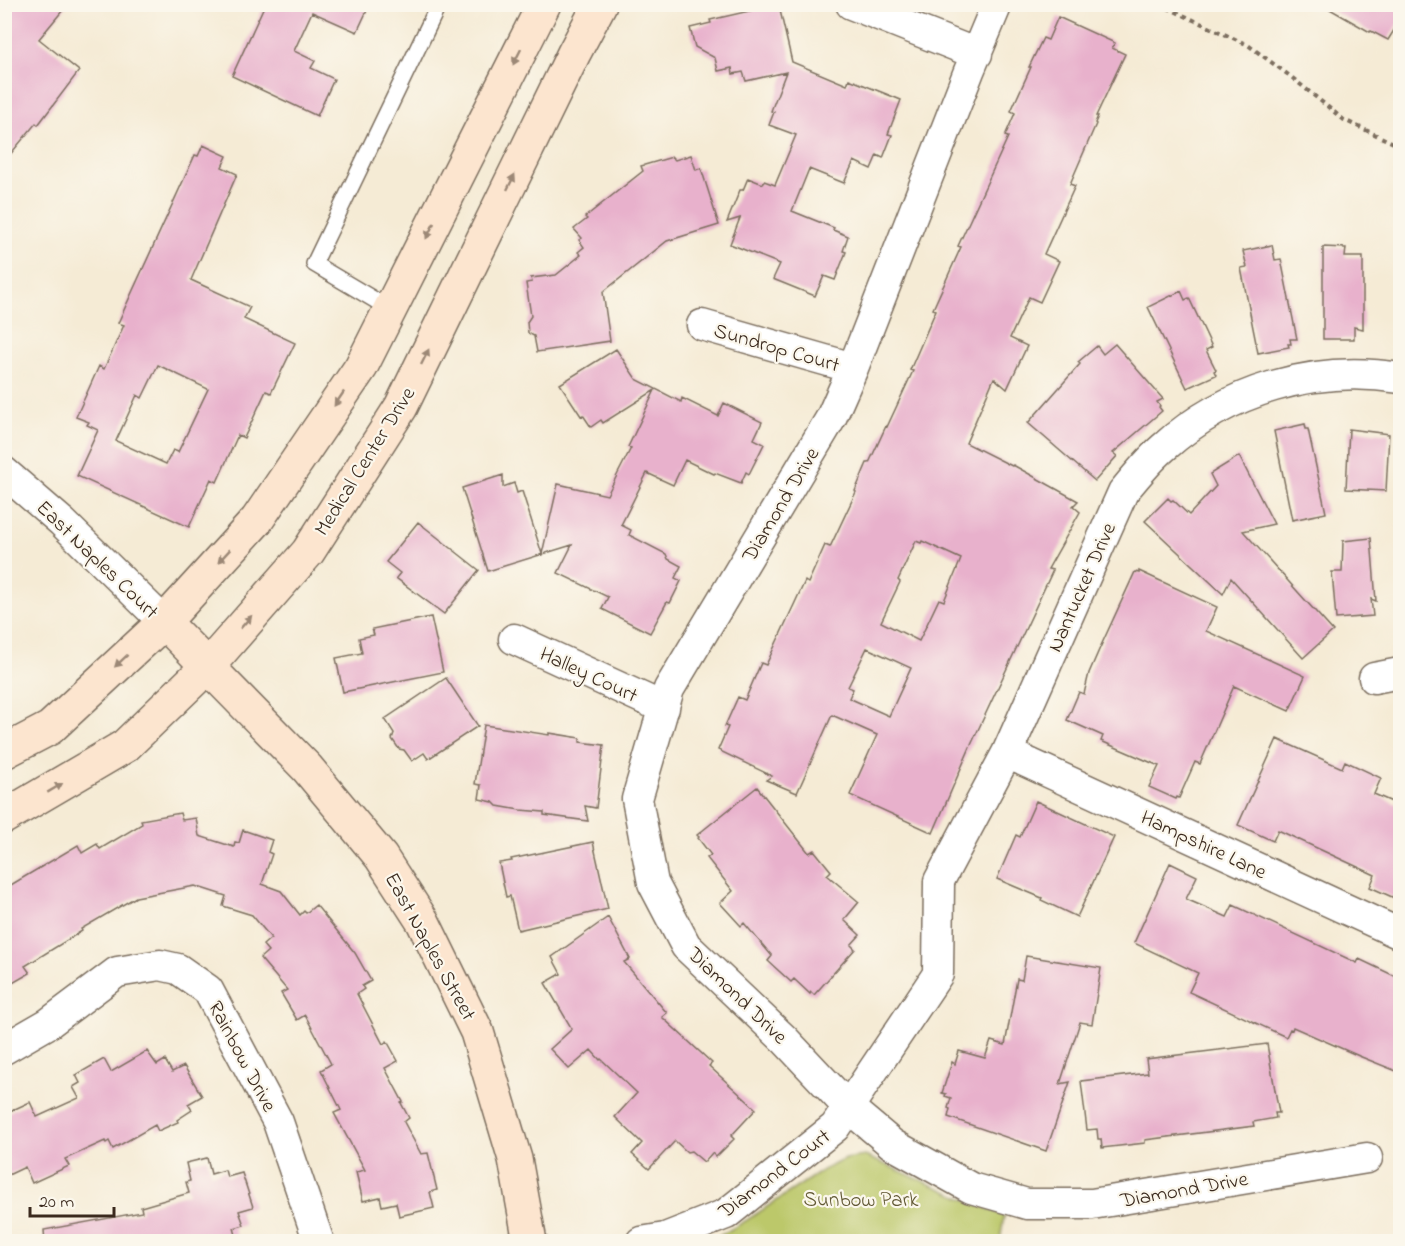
<svg xmlns="http://www.w3.org/2000/svg" width="1405" height="1246" viewBox="0 0 1405 1246" font-family="'Indie Flower',sans-serif">
<rect width="100%" height="100%" fill="#fbf7ec"/>
<filter id="ink" filterUnits="userSpaceOnUse"><feTurbulence type="fractalNoise" baseFrequency=".0167" numOctaves="2"/><feDisplacementMap in="SourceGraphic" scale="12" xChannelSelector="R" yChannelSelector="G"/><feConvolveMatrix kernelMatrix="1 2 1 2 8 2 1 2 1" color-interpolation-filters="sRGB"/></filter>
<filter id="wash" filterUnits="userSpaceOnUse"><feTurbulence type="fractalNoise" baseFrequency=".008" numOctaves="4" result="noise"/><feDisplacementMap in="SourceGraphic" scale="24" xChannelSelector="R" yChannelSelector="G"/><feGaussianBlur stdDeviation="1.35" result="paint"/><feColorMatrix in="noise" values="0 0 0 0 0 0 0 0 0 0 0 0 0 0 0 0 0 1.4 0 .05"/><feComposite in="paint" operator="in"/></filter>
<g filter="url(#wash)">
<rect width="100%" height="100%" fill="#f5ebd5"/>
<path fill="#bcc86a" stroke="#7c7944" stroke-width="1.5" d="M865,1156L1004,1216L1000,1241L709,1242L747,1220L823,1170L845,1159Z"/>
<g id="blocks">
<path fill="#e8b1cc" fill-rule="evenodd" d="M4,4H68L39,39L79,71L38,125L36,123L4,162Z
M265,4H370L357,32L312,12L294,51L315,61L311,68L334,79L317,116L232,76Z
M1321,4H1401V19L1388,40L1371,31L1370,32Z
M771,6V8L779,6L792,62L847,85L849,79L901,100L888,134L892,135L883,158L877,155L871,169L854,161L844,183L809,169L792,211L834,228L833,230L848,236L843,251L846,252L835,280L824,276L815,296L773,279L780,264L730,244L740,218L727,222L740,190H743L748,178L763,184L764,181L775,185L796,135L769,125L774,112L771,111L786,72L746,81L743,72L733,74L732,68L718,71L715,58L695,47L690,28L711,23L710,20Z
M1058,17L1115,43L1112,48L1125,54L1096,116H1098L1095,123L1096,124L1070,184L1075,186L1044,254L1059,261L1040,302L1029,297L1010,338L1027,346L1007,389L994,378L966,443L1012,466L1013,465L1078,501L1073,506L1080,512L1048,569L1053,570L971,745L933,833L850,795L877,735L832,715L797,793L766,780L772,776L718,750L728,727L725,726L738,697L745,700L761,663L766,665L805,581L808,583L825,545L830,547L856,492L855,491L867,463H869L886,426L887,427L913,371L910,370L936,310L933,309L961,247L958,246L1008,137L1005,136L1015,113L1011,111L1031,67H1029L1043,38L1048,40ZM916,541L921,543L922,541L961,559L944,601L939,599L919,641L881,622L900,582L898,580ZM867,648L911,668L889,716L849,698L853,689L848,687Z
M203,145L227,156L222,167L237,174L191,280L250,307L244,319L295,343L271,393L266,391L244,438L238,435L217,482L211,479L189,527L77,476L98,430L87,425L89,422L76,417L99,366L104,369L124,325L118,323L195,155L198,156ZM158,365L208,389L178,452L173,450L166,464L116,441L137,395L142,398Z
M691,155L696,170L701,168L719,225L667,241L603,292L610,341L537,352L534,336L528,333L527,322L531,316L526,283L532,282L531,278L556,275L581,255L578,252L584,247L579,240L582,238L574,229L587,219L585,217L643,171L641,166L672,157L675,160Z
M1272,245L1275,260L1281,259L1297,339H1290L1291,344H1288L1289,347L1258,353L1241,268L1247,267L1243,251Z
M1323,247L1346,248L1345,257H1363V329L1354,327V339H1323Z
M1181,291L1185,300L1189,298L1212,347L1206,350L1216,370L1214,371L1216,375L1187,388L1148,307Z
M1115,344L1163,399L1157,402L1160,406L1159,407L1162,411L1113,453L1117,456L1095,481L1028,423L1080,364L1078,362L1097,346L1103,354Z
M616,349L636,379L681,402L682,398L718,416L724,403L762,422L754,439L764,444L749,474L746,472L741,483L715,473L714,474L685,460L673,485L647,473L621,525L631,530L629,535L666,554L668,559L681,566L675,578L681,581L670,603L667,602L650,633L602,609L608,597L558,573L572,545L488,571L462,488L503,475V487L514,483L517,493L522,491L542,554L558,484L607,495L631,448L628,447L655,390L603,423L601,420L591,427L583,415L581,416L560,384Z
M1305,424L1306,429H1308L1326,513L1292,520L1274,431Z
M1349,429L1389,434L1386,491L1346,489Z
M1239,456L1274,524L1243,531L1333,631L1303,658L1231,578L1223,594L1145,521L1168,498L1171,501L1173,500L1189,515L1216,486L1210,474Z
M418,522L479,570L444,614L396,578L400,573L386,562Z
M1371,538L1376,601L1371,599L1373,616L1336,619L1332,572H1342L1343,541Z
M1139,571L1217,607L1206,631L1305,676L1289,711L1234,686L1200,764L1195,762L1179,798L1177,797L1176,799L1149,787L1159,766L1101,741L1103,736L1067,720L1079,692L1084,694L1089,673L1099,650L1135,572L1139,573Z
M431,617L443,672L343,692L336,658L362,653L359,638L374,635L372,629Z
M446,678L478,726L428,759L424,753L412,761L404,750L399,749L392,739L394,733L385,719Z
M484,725L549,735V733L580,738V742L604,745L596,808L585,806L588,821L544,815V812L520,810L497,806L493,802L479,799L481,785L475,784Z
M1277,739L1342,768L1345,761L1381,778L1374,794L1401,806V901L1370,887L1375,875L1278,830L1273,841L1238,825Z
M757,787L809,853L814,850L831,871L827,875L859,902L844,920L860,935L851,945L855,949L814,995L811,992L810,994L794,979L791,982L768,961L772,956L744,923L741,926L720,903L733,891L707,858L711,855L698,838L699,837L697,835Z
M1036,801L1114,837L1077,917L1041,900L1042,898L997,879L1016,835L1020,837Z
M180,813L182,820L196,818L199,836L234,847L235,842L239,843L243,830L272,840L268,852L272,854L262,884L281,891L300,915L304,911L306,913L316,905L355,953L371,981L362,986L364,989L357,994L383,1044L387,1041L398,1061L385,1068L403,1102L401,1103L409,1118L404,1122L421,1154L428,1153L437,1190L430,1192L434,1208L399,1216L396,1203L382,1206L380,1197L363,1201L356,1172L365,1170L334,1113L341,1110L321,1070L331,1064L305,1015L297,1020L281,993L287,990L260,958L268,951L263,945L271,938L252,915L223,906L226,896L195,886L136,897L81,929L82,931L25,966L30,973L4,988V889L78,845L82,853L97,844L100,849L142,824L141,820Z
M593,842L608,909L518,930L510,896L506,897L499,863L512,861L511,859Z
M1170,863L1197,876L1186,899L1227,917L1233,905L1357,963L1359,959L1401,979V1073L1359,1056L1293,1027L1292,1030L1290,1029L1286,1037L1189,992L1198,973L1134,943Z
M608,917L630,959L624,962L667,1013L662,1017L712,1063L709,1066L756,1109L731,1136L734,1139L716,1157L712,1153L704,1162L691,1151L687,1152L675,1141L649,1169L632,1154L642,1143L615,1117L637,1093L601,1059L600,1060L591,1050L569,1069L550,1049L572,1029L545,983L561,974L552,957Z
M1026,956L1101,968L1092,1024L1080,1022L1060,1084L1070,1082L1046,1151L948,1117L950,1109L948,1108L951,1098L945,1096L946,1094L942,1093L952,1062L955,1064L959,1051L985,1058L991,1041L1005,1045L1017,979L1022,980Z
M1267,1044L1279,1113H1275L1276,1118L1253,1122L1254,1126L1145,1140V1143L1102,1148L1101,1139H1098L1097,1129L1087,1130L1081,1081L1148,1073L1146,1059Z
M147,1051L157,1065L165,1060L172,1072L184,1066L202,1096L188,1104L192,1110L177,1120L178,1122L158,1131L155,1125L113,1149L109,1141L106,1143L105,1141L65,1159L69,1166L32,1183L25,1167L4,1177V1114L30,1102L37,1117L79,1098L73,1087L80,1083L76,1075L104,1059L111,1072Z
M207,1158L211,1174L225,1170L227,1177L242,1173L253,1207L239,1211L244,1225L234,1228L238,1242H45L44,1230L142,1212L141,1207L189,1193L186,1182L190,1181L186,1163Z"/>
</g>
</g>
<g filter="url(#ink)">
<use href="#blocks" fill-opacity="0" stroke="#7c6e5e" stroke-width="1.5"/>
<g fill="none" stroke-linecap="round" stroke-linejoin="round">
<defs>
<path id="lane" d="M390,309L314,264L439,4"/>
<path id="street" d="M851,4L977,54
M997,4L969,71L853,368L831,418L669,689L637,799L653,883L686,946L785,1040L848,1107L892,1144L971,1188L1027,1204H1092L1367,1158
M702,325L853,368
M4,472L62,522L164,622
M514,639L664,708
M1374,678L1400,673
M1007,753L1400,934
M4,1049L49,1023L117,972L160,965L178,969L208,990L278,1122L319,1242
M641,1242L665,1238L726,1214L835,1127L938,974L939,881L1007,753L1123,492C1136,476 1148,461 1163,448C1227,390 1315,364 1400,378"/>
<path id="secondary" d="M164,622L307,768L381,857L423,922L477,1032L515,1159L530,1242
M4,752L50,728L164,622L257,520L361,367L544,4
M4,817L125,746L208,666L308,552L401,407L574,53L600,4"/>
</defs>
<use href="#lane" stroke="#7c6e5e" stroke-width="18"/>
<use href="#street" stroke="#7c6e5e" stroke-width="33"/>
<use href="#secondary" stroke="#7c6e5e" stroke-width="36"/>
<path stroke="#7c6e5e" stroke-width="4" stroke-dasharray="4.5 4.5" stroke-linecap="butt" d="M1159,4L1248,45L1290,76L1344,120L1400,146"/>
<use href="#lane" stroke="#fff" stroke-width="15"/>
<use href="#street" stroke="#fff" stroke-width="30"/>
<use href="#secondary" stroke="#fce5cf" stroke-width="33"/>
</g>
<defs><path id="oneway-solid" d="M-6-.8H1V-3.2L6.5 0L1 3.2V.8H-6Z" transform="scale(1.5)"/></defs>
<g fill="#9c8876">
<use href="#oneway-solid" transform="translate(517 57) rotate(117)"/>
<use href="#oneway-solid" transform="translate(511 182) rotate(-64)"/>
<use href="#oneway-solid" transform="translate(430 231) rotate(117)"/>
<use href="#oneway-solid" transform="translate(425 357) rotate(-64)"/>
<use href="#oneway-solid" transform="translate(339 399) rotate(124)"/>
<use href="#oneway-solid" transform="translate(224 556) rotate(133)"/>
<use href="#oneway-solid" transform="translate(246 622) rotate(-49)"/>
<use href="#oneway-solid" transform="translate(121 661) rotate(137)"/>
<use href="#oneway-solid" transform="translate(55 788) rotate(-31)"/>
</g>
</g>
<g text-anchor="middle" stroke-width="4.5" stroke-linejoin="round" paint-order="stroke">
<g font-size="21" fill="#3b2a1e" stroke="#fbf7ec">
<text transform="translate(777 347) rotate(16)" y="7">Sundrop Court</text>
<text transform="translate(364 461) rotate(-58)" y="7">Medical Center Drive</text>
<text transform="translate(780 504) rotate(-59)" y="7">Diamond Drive</text>
<text transform="translate(98 559) rotate(44)" y="7">East Naples Court</text>
<text transform="translate(1081 587) rotate(-66)" y="7">Nantucket Drive</text>
<text transform="translate(589 674) rotate(25)" y="7">Halley Court</text>
<text transform="translate(1204 844) rotate(25)" y="7">Hampshire Lane</text>
<text transform="translate(431 946) rotate(61)" y="7">East Naples Street</text>
<text transform="translate(738 995) rotate(44)" y="7">Diamond Drive</text>
<text transform="translate(243 1056) rotate(62)" y="7">Rainbow Drive</text>
<text transform="translate(774 1173) rotate(-37)" y="7">Diamond Court</text>
<text transform="translate(1184 1189) rotate(-10)" y="7">Diamond Drive</text>
</g>
<g font-size="21" fill="#625935" stroke="#fbf7ec">
<text x="861" y="1206">Sunbow Park</text>
</g>
</g>
<rect width="1405" height="1246" fill="none" stroke="#fbf7ec" stroke-width="24"/>
<path d="M30 1207v9h84v-9" fill="none" stroke="#3b2a1e" stroke-width="3"/>
<text x="39" y="1207" font-size="18" fill="#3b2a1e" stroke="#fbf7ec" stroke-width="4.5" paint-order="stroke">20 m</text>
</svg>
